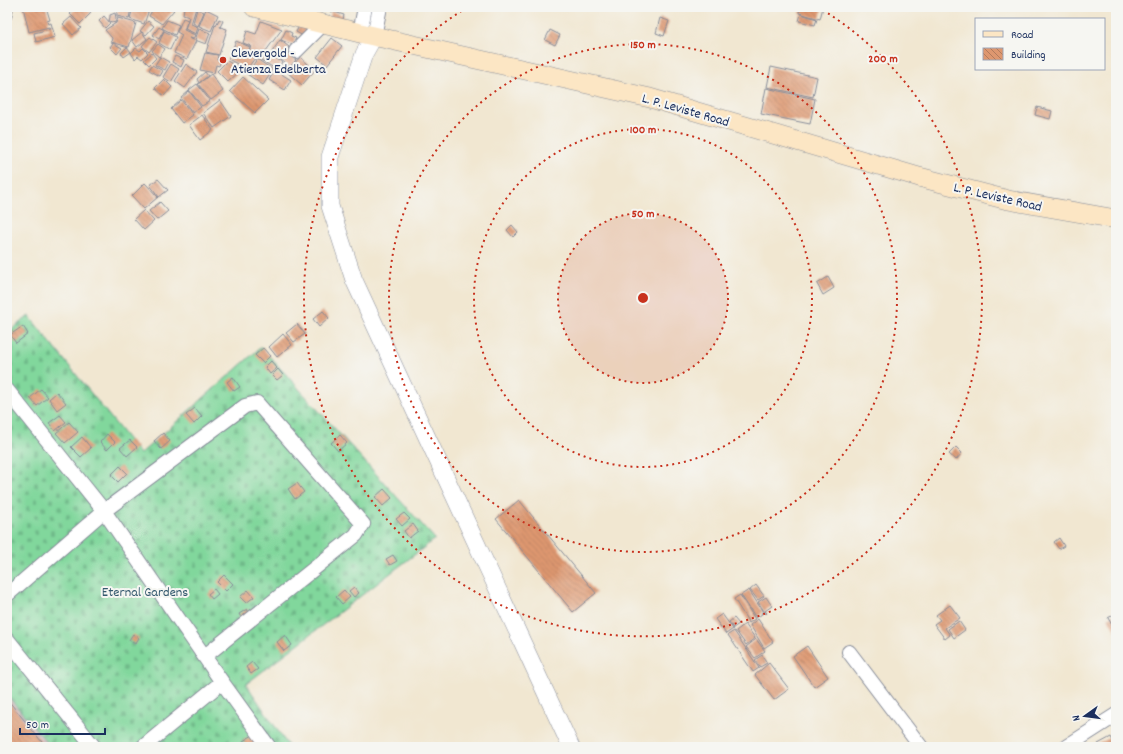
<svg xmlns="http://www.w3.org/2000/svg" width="1123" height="754" viewBox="0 0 1123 754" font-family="Dekko,sans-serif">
<defs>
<pattern id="industrial-grid" width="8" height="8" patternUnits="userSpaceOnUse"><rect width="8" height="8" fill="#d2bec2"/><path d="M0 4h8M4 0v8" fill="none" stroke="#aa9ba1"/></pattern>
<pattern id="cemetery-stones" width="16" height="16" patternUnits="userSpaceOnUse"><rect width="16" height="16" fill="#81d79c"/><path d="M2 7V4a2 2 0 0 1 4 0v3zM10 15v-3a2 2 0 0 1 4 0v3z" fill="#6fb989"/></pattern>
<pattern id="building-back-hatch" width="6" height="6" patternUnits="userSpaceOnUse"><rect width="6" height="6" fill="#de976f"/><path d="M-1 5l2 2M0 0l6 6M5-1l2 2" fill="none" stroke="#b37c5e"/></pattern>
</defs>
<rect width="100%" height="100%" fill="#f6f6f2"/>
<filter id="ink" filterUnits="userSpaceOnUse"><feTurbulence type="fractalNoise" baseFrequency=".025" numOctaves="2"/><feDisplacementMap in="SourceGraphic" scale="8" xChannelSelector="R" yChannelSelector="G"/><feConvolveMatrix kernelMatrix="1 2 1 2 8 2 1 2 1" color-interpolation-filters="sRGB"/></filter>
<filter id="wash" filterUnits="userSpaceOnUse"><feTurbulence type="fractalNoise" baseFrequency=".012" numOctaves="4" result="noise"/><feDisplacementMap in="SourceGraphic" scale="16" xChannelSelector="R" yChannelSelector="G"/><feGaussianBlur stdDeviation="0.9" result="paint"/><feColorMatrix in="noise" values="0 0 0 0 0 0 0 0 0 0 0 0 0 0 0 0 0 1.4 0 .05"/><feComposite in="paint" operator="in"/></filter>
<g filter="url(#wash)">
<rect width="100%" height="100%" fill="#f1e7d1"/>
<path fill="url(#industrial-grid)" d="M7,695L51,747H7Z"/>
<path fill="url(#cemetery-stones)" stroke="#4e837d" d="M29,316L140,454L261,347L435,539L246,684L289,747H51L7,695V333Z"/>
<g id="blocks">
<path fill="url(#building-back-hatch)" d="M23,7H46L50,20L47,21L48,24L51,23L55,37L36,42L34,33L50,29L49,27L29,32Z
M77,7H86L91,13L80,24L70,14Z
M117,7H131L129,19L117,16Z
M133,7H150L144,24L130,19Z
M154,7H168L174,10L162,24L149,16Z
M184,7H192L196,8L191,24L198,27L196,34L185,29L189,17L183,15Z
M800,7H823L820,19L799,13Z
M7,8L13,10L11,19L7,18Z
M197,9L204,12L198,26L193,23Z
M206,9L218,15L211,31L199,26Z
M331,11L344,15L342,24L329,21Z
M115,13L116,18L115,23L109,21L110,17V15Z
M801,14L817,19L815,25L799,21Z
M104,16L110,23L105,28L99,21Z
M71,17L81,28L73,35L63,24Z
M118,18L136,23L129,47L111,42L112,38L105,30L116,23Z
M183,18L188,20L184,30L195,35L193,39L189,38L196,41L187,59L174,53L182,35L177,32Z
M660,18L669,21L664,36L656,33Z
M219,19L223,21L220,27L227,29L219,55L206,52L215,25L216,26Z
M167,20L179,25L175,35L162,28Z
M148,21L154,26L146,35L140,31Z
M261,21L282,29L260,59L248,54L251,46L243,43L247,31L256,34Z
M301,22L312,28L307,38L296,32Z
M159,27L164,30L159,39L153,35Z
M199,29L210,33L206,44L195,40Z
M286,30L292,33L291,36L296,38L293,45L281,40Z
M550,30L560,35L555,45L545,40Z
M164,31L176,37L170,50L159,43Z
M142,32L147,39L137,47L132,40Z
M150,37L157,42L149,52L142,46Z
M332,38L342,46L327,65L317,57Z
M280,40L289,47L281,59L272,52Z
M236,41L250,47L247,55L255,58L247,69L228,59Z
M113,43L122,48L117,54L110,47Z
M158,44L165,49L159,57L152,51Z
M127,47L131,52L124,57L121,53Z
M136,48L140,51L143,48L148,53L142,59L138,56L135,59L131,53Z
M266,52L282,62L277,70L261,60Z
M286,52L296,60L290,67L281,60Z
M152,53L156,58L149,65L144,60Z
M205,53L218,55L217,60L221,61L219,66L216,65L214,73L200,70Z
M175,56L184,60L181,67L172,62Z
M160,57L169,62L165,70L155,65Z
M300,57L315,70L302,85L287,72Z
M257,59L273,70L263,85L247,74Z
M227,61L242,69L228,82L217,71Z
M171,64L179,69L171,82L163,77Z
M186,64L197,72L185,88L175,81Z
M152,65L163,71L160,76L149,70Z
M771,67L817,77L813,97L767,87Z
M275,70L291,80L285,90L269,80Z
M205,72L208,76L199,83L197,79Z
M211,74L223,91L211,100L198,84Z
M243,77L268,100L255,113L230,91Z
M164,79L172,87L164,96L155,88Z
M197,84L210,101L202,106L189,90Z
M766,88L815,99L810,124L761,114Z
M189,91L201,107L193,113L181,98Z
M181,100L193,115L182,123L171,109Z
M220,100L231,116L214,128L203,113Z
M1037,107L1052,111L1050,119L1035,115Z
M202,115L213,130L200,140L189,125Z
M158,179L168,190L159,197L150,185Z
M145,183L158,197L144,209L132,196Z
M160,202L168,211L157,220L149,211Z
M144,210L154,221L144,230L134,219Z
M512,225L518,232L513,237L507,230Z
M828,277L834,288L823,295L817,284Z
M323,311L329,318L319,327L313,319Z
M297,324L305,334L294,342L286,333Z
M23,326L28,334L16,343L10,335Z
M283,334L292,345L277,357L269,347Z
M263,348L270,356L263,363L255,355Z
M271,361L277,368L270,374L265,367Z
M278,369L283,375L277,380L272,375Z
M233,377L240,387L234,391L227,382Z
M41,389L48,397L37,406L30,398Z
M57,392L66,403L57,410L49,399Z
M195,408L202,416L194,424L186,415Z
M60,415L66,422L55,431L49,423Z
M69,422L78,432L65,443L56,433Z
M163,433L170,441L161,449L154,441Z
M107,434L115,442L107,450L100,442Z
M340,435L347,443L338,451L331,443Z
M82,437L91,448L81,457L71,447Z
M130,440L137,447L127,456L120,448Z
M956,447L962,453L956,460L949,454Z
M120,466L127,473L118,482L111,475Z
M297,483L304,492L295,499L288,489Z
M384,489L392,498L383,506L375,497Z
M519,500L596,593L573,612L496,519Z
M404,513L410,519L402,526L396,519Z
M413,524L418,531L409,538L404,531Z
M1059,538L1064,546L1059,549L1054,542Z
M393,555L397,561L390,565L386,559Z
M224,575L233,584L226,591L217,582Z
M756,585L764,596L758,600L750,590Z
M354,587L359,593L354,597L349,591Z
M214,589L218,594L212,599L208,594Z
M248,590L254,597L246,603L240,597Z
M344,590L350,597L342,604L336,597Z
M749,590L763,612L761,613L762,614L756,618L741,595Z
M740,595L755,619L749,623L734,599Z
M766,597L772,606L765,611L767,613L766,614L758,602Z
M950,605L960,618L945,628L950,635L945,639L934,624L940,620L936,615Z
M247,609L251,616L243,621L239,614Z
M1116,613V632L1108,618Z
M722,614L733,629L726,634L715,619Z
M734,618L739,624L733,628L729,622Z
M758,619L773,642L764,648L750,625Z
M959,621L965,630L954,638L948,629Z
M745,624L755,638L746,645L736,631Z
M734,631L759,668L753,672L728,635Z
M133,634L139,638L135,644L129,640Z
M285,635L292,645L284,651L277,642Z
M756,639L765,651L755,658L746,647Z
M807,646L828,677L814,687L793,656Z
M762,655L767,663L760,667L755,660Z
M252,662L258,669L251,674L246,667Z
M769,663L789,689L774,700L755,675Z
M7,699L46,747H7Z
M253,735L260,745L256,747H247L243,741Z
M1111,737L1116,747H1100L1098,744Z"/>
</g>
</g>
<g filter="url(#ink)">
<use href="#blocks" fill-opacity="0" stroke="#868b98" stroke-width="1"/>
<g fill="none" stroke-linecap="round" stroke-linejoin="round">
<defs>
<path id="minor" d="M360,33L365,7
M374,36L380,7
M296,51L323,24
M7,390L104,511L222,682L269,747
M7,595L104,511L245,406L257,403L363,524L356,535L205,656
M7,639L94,747
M849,652L921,747
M143,747L222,682
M1066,747L1116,715"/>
<path id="tertiary" d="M374,36L364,54L330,157V206L354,280L571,747"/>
<path id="secondary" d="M254,7L360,33L650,98L919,177L1008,200L1116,219"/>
</defs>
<use href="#minor" stroke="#868b98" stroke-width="16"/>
<use href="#tertiary" stroke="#868b98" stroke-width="18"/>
<use href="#secondary" stroke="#868b98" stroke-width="20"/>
<use href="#minor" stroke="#fff" stroke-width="14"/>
<use href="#tertiary" stroke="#fff" stroke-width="17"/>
<use href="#secondary" stroke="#fce6c4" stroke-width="19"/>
</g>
</g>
<circle cx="643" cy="298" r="85" fill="#c8321e" fill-opacity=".12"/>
<g fill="none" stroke="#c8321e" stroke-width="2" stroke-dasharray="2 4">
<circle cx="643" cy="298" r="85"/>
<circle cx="643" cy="298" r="169"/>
<circle cx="643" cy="298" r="254"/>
<path d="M818 7A339 339 0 1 1 468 7"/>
</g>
<circle fill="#c8321e" stroke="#f6f6f2" stroke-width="1.5" cx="223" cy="60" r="4"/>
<g text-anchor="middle" stroke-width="4" stroke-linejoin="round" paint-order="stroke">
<g font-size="14" fill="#1b2f5e" stroke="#f6f6f2" text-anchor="start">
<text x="231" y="57">Clevergold -<tspan x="231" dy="16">Atienza Edelberta</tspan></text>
</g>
<g font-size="14" fill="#1b2f5e" stroke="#f6f6f2">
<text transform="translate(686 109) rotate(16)" y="5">L. P. Leviste Road</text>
<text transform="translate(998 196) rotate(13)" y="5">L. P. Leviste Road</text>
</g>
<g font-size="14" fill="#34596e" stroke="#f6f6f2">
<text x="145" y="596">Eternal Gardens</text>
</g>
</g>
<circle cx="643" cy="298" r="6" fill="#c8321e" stroke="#f6f6f2" stroke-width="2"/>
<g font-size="12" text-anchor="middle" font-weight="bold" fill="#c8321e" stroke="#f6f6f2" stroke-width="4" stroke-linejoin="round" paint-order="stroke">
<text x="643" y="48">150 m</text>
<text x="883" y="62">200 m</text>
<text x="643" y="133">100 m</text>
<text x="643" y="217">50 m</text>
</g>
<rect width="1123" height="754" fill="none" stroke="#f6f6f2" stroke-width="24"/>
<rect x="975" y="18" width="130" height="52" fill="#f6f6f2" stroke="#9ea6b7"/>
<rect x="983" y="31" width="20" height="6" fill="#fce6c4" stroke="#9ea6b7"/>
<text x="1011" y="38" font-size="12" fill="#1b2f5e">Road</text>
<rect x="983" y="48" width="20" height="12" fill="url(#building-back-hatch)" stroke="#9ea6b7"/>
<text x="1011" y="58" font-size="12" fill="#1b2f5e">Building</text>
<g transform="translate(1085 716) rotate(256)" stroke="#f6f6f2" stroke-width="3" paint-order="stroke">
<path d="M0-3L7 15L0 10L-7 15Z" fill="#1b2f5e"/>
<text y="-6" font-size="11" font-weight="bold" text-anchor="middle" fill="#1b2f5e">N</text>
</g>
<path d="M20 728v6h85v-6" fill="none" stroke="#1b2f5e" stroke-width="2"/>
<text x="26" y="728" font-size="12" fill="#1b2f5e" stroke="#f6f6f2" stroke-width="3" paint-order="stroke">50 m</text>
</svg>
